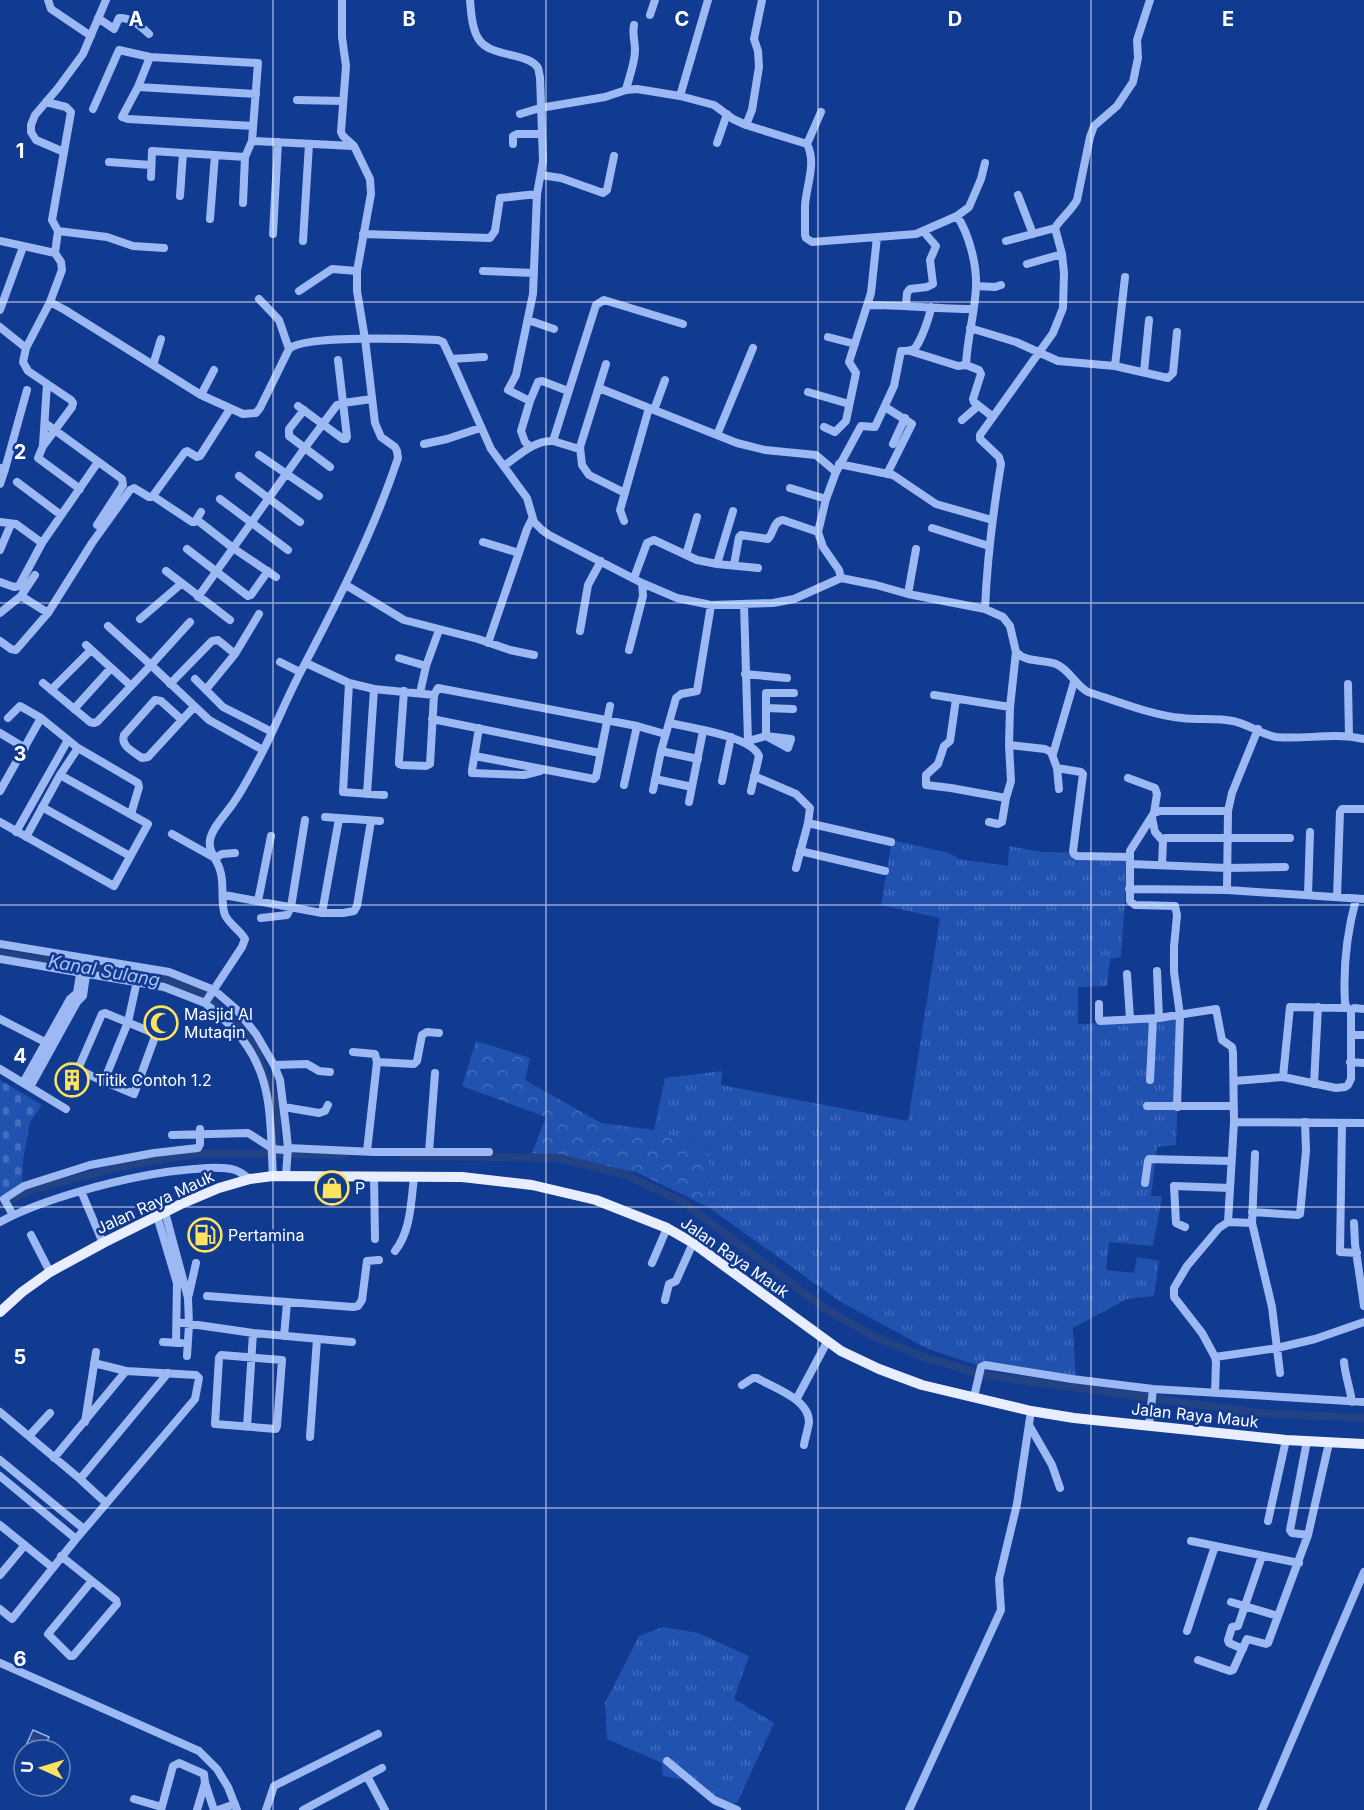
<svg xmlns="http://www.w3.org/2000/svg" width="1364" height="1810" viewBox="0 0 1364 1810" font-family="Inter,sans-serif">
<defs>
<pattern id="grass-tufts" width="24" height="20" patternUnits="userSpaceOnUse" patternTransform="scale(1.5)"><rect width="24" height="20" fill="#2252b0"/><path d="M3 7l-1-3M5 7V3M7 7l1-3M15 17l-1-3M17 17v-4M19 17l1-3" fill="none" stroke="#436cbc"/></pattern>
<pattern id="forest-crowns" width="20" height="18" patternUnits="userSpaceOnUse" patternTransform="scale(1.5)"><rect width="20" height="18" fill="#2252b0"/><path d="M2 6a3 3 0 1 1 6 0M12 15a3 3 0 1 1 6 0" fill="none" stroke="#436cbc"/></pattern>
<pattern id="cemetery-stones" width="16" height="16" patternUnits="userSpaceOnUse" patternTransform="scale(1.5)"><rect width="16" height="16" fill="#2252b0"/><path d="M2 7V4a2 2 0 0 1 4 0v3zM10 15v-3a2 2 0 0 1 4 0v3z" fill="#436cbc"/></pattern>
<pattern id="water-ripples" width="26" height="14" patternUnits="userSpaceOnUse" patternTransform="scale(1.5)"><rect width="26" height="14" fill="#234284"/><path d="M2 4q2-2 4 0t4 0M15 11q2-2 4 0t4 0" fill="none" stroke="#445e96"/></pattern>
</defs>
<rect width="100%" height="100%" fill="#113a91"/>
<path fill="url(#grass-tufts)" d="M892,840L949,853L959,859L1008,866L1009,846L1042,852L1128,853L1121,957L1110,959L1107,986L1078,987V1024L1181,1020L1176,1145L1157,1147L1151,1196H1162L1153,1246L1109,1242L1106,1270L1134,1273L1137,1257L1159,1261L1154,1296L1127,1299L1073,1328L1076,1383L983,1367L928,1349L841,1302L708,1207L709,1148L654,1130L665,1078L722,1071L721,1085L908,1121L940,918L881,905Z
M663,1627L698,1633L749,1656L734,1699L774,1723L737,1803L715,1806L692,1781L663,1776L662,1763L607,1739L605,1703L639,1636Z"/>
<path fill="url(#forest-crowns)" d="M476,1041L530,1058L525,1080L601,1123L654,1130L709,1148L708,1207L636,1172L532,1153L546,1117L462,1086Z"/>
<path fill="url(#cemetery-stones)" d="M0,1080L42,1105L30,1122L23,1160L22,1187L0,1198Z"/>
<path fill="url(#water-ripples)" stroke="#8eb2f6" stroke-width="1.5" d="M33,1730L49,1737L43,1750H24Z"/>
<g fill="none" stroke-linecap="round" stroke-linejoin="round">
<path stroke="#234284" stroke-width="8" d="M0,954L123,971L169,981L201,992L237,1025L254,1046L276,1103V1153
M403,1156L559,1158L624,1174L683,1202L824,1308L873,1336L923,1357L984,1375L1260,1413L1364,1418
M0,1206L28,1191L124,1166L202,1153L343,1155"/>
<path stroke="#9cb9f3" stroke-width="8" d="M48,0L51,9L91,36
M470,0C471,12 472,31 480,41C492,57 530,53 538,68C539,71 539,74 540,77L543,161L537,194L533,294L516,375L508,390L530,401L521,431L525,442L531,447
M650,15L655,0
M98,18L114,29L119,18C130,17 141,26 149,34
M150,57L138,87L122,117L128,119L253,126
M138,87L256,94
M626,90C629,77 635,63 635,50C635,41 632,34 634,25
M680,96L708,0
M297,100L342,101
M46,102L66,107L71,112L52,220L58,231L55,253L61,262L62,270L50,302
M93,109L119,50L150,57L258,63L252,141L353,146
M520,114L540,108L605,97L626,90L637,89L680,96L714,105L733,119L746,125L807,144C817,163 806,186 805,206C805,216 805,225 805,235L806,238L812,242L916,234L957,216L969,207L981,179L985,163
M746,125L752,110L759,67L758,51L754,39L762,0
M717,143L727,114
M513,144V136L517,134H542
M807,144L821,112
M64,152L36,140L31,132V125L35,115L58,88L83,54L106,0
M109,162L151,165
M541,175L561,178L603,193L607,190L614,156
M151,177L152,151L183,153
M1018,195L1033,234
M180,196L183,153L215,155
M243,203L245,157L252,141
M957,216C969,234 977,265 976,287C975,313 967,339 966,365L979,370L981,374L973,399L974,402L993,417
M210,219L215,155L245,157
M58,231L107,237L133,246L164,248
M273,234L278,142
M363,234L490,238L495,231L500,198L537,194
M0,241L55,253
M303,241L309,144
M1006,241L1055,228
M1027,264L1062,254
M483,271L534,273
M976,286L995,287L1001,285
M299,291L332,269L357,271
M259,299L279,320L289,349
M868,305C903,305 938,309 973,309
M906,305L907,293L910,289L927,287L933,284L930,260L936,246L923,231
M0,310L23,247
M528,320L554,329
M0,327L26,348
M970,328L1016,342L1058,361L1115,366L1168,378L1173,373L1177,332
M828,337L855,344
M910,351L958,366L966,365
M451,359L484,357
M153,365L161,339
M1115,366L1125,277
M1144,372L1149,320
M599,388L737,443L765,450L816,455L836,472
M808,392L849,404
M201,395L214,370
M530,401L538,382L542,381L568,391
M298,406L343,439H346L347,437L338,360
M885,407L912,424L887,474
M304,410L289,429V436L330,467
M654,410L665,380
M962,420L978,406
M45,423L122,479L123,485L97,525
M824,427L835,432L846,421L856,373L849,362L871,293L877,237
M717,435L753,348
M553,441L576,448L580,447L606,364
M424,444L447,439L480,428
M893,444L905,418
M43,445L47,384
M580,447L582,465L589,475L625,493
M259,455L319,496
M839,464L893,475L936,504L992,520
M504,466C518,456 534,440 553,441L596,305L604,300L683,324
M5,469L27,390
M239,476L300,522
M17,482L61,515
M0,484L5,469L0,468
M790,488L826,499
M80,489L38,458L43,446L72,407L73,403L71,400L28,371L23,362L26,348L50,302L65,310L201,395L243,414L256,413L260,408L289,349C304,335 413,339 438,340L443,342L451,359L491,449L527,498L534,522L542,530L549,535L642,583L677,598L711,605L773,603L794,599L841,578L876,585L908,594L985,609L1003,617L1010,626L1016,652C1026,663 1043,659 1056,664C1069,669 1075,685 1088,692C1118,701 1150,715 1182,718C1199,720 1216,718 1233,721C1248,724 1263,735 1276,737C1306,740 1332,732 1364,739
M153,496L192,522H195L201,512
M220,499L288,550
M624,521L620,510L649,408
M0,522L16,524L42,543
M201,523L233,548L276,577
M932,528L989,546
M483,542L519,553
M187,549L248,596L251,595L268,571
M0,550L11,524
M686,555L697,517
M717,564L733,511
M734,565L739,537L741,535L768,539C774,533 773,521 783,520L818,532
M166,571L230,620
M634,578L647,543L654,540L697,560L717,564L758,568
M841,578L839,570L823,547L818,532L826,499L836,472L861,426L875,427L894,386L901,351C906,351 912,351 915,348C921,341 930,316 931,307
M0,582L14,587L19,586L42,543L98,462
M346,585L404,620L478,639L510,650L534,655
M908,594L916,549
M21,596L35,575
M198,597L304,449L337,405L343,403L372,399
M744,604L748,741
M985,609C987,560 993,512 1001,464L999,457L980,439V435L1053,333L1063,308L1064,273L1062,254L1055,228C1061,218 1071,211 1077,200L1090,137L1094,126L1117,106L1133,82L1138,58L1137,40L1150,0
M0,613L21,596L48,613
M140,619L181,584
M108,626L151,665L190,622
M580,631L588,585L601,561
M0,641L11,649L16,650L48,613L92,543L130,490L134,488L149,497H152L185,452L187,451L197,457L200,456L230,409
M488,643L527,529L532,519
M86,645L130,685
M629,650L643,596L642,583
M399,658L426,666
M280,662L300,672
M306,663L349,683L343,792L384,795
M745,674L787,678
M195,679L223,707L272,732
M43,683L90,722L94,723L97,722L151,665L209,720L263,750
M349,683L374,689L434,695
M170,684L212,641L218,640L235,654
M1348,684L1349,736
M208,687L235,654L259,614
M51,690L91,650
M404,691L399,760V764L402,765L426,766L430,764L434,695L438,688L637,726L665,734
M420,693L426,666L439,630
M934,695L1010,707
M956,699L950,741L944,746L938,764L926,775V785L951,788L1006,798L1011,781L1009,745L1010,707L1016,652
M766,708L793,709
M74,709L111,668
M41,718L78,748L138,783L139,787L131,814
M432,719L600,753
M182,720L161,701L155,700L124,735C120,746 134,752 142,758L148,757L194,707
M670,723C691,728 751,736 759,756L751,791
M479,728L472,770V773L524,775L540,771
M0,733L25,748
M766,736L791,739L788,748Z
M747,744L748,741L766,736V693H794
M1009,745L1045,749L1051,752L1057,768L1059,789
M661,751L698,759
M1053,754L1074,682
M475,756L594,779L596,777L610,706
M1057,768L1081,772L1083,774L1073,851L1074,854L1077,856L1130,857
M754,776L796,794L810,808L808,823L796,868
M1128,778L1155,788L1157,794L1154,813
M655,779L692,787
M722,781L731,737
M624,785L637,726
M653,790L661,751L676,698L681,694L697,691L711,605
M0,791L41,718L20,706L8,718
M367,794L374,689
M689,802L703,731
M42,807L130,856
M325,817L380,821
M1152,818L1155,832L1163,841
M0,822L114,886L148,824L60,775
M989,822L998,824L1002,822L1006,798
M808,823L891,842
M16,832L68,740
M172,834L215,858L222,854L235,853
M26,837L60,775L78,748
M800,851L885,871
M1130,864L1227,868L1285,867
M1162,865L1163,841L1165,838H1290
M1129,889L1227,890L1364,899
M1227,890L1228,811L1232,793L1258,729
M224,895L322,913H343L354,911L357,906L371,821
M1308,895L1310,832
M1337,897L1340,812L1342,809H1364
M258,901L271,836
M322,913L339,819
M261,918L287,915L291,907L305,820
M0,944L169,972L214,990L236,1009L256,1034L274,1065L280,1080L286,1128L288,1148L286,1175
M0,959L164,987L205,1003L242,947L245,939C240,930 229,924 225,915C220,903 225,884 220,870C217,859 208,852 210,840C212,827 227,813 234,802C245,786 254,768 263,751C276,725 287,698 300,673C337,603 373,533 398,458L397,451L395,447L381,437L375,423L365,339L357,291V271L371,194L370,179L354,146L343,136L341,132L346,66L342,37V0
M1157,971L1159,1018
M1127,974L1130,1019
M205,1003C220,1016 236,1029 247,1046C274,1085 270,1131 273,1176
M1099,1004V1019L1100,1021L1159,1018L1216,1009L1222,1040L1232,1047L1233,1053L1234,1122L1228,1222
M1351,1010L1354,1008L1364,1009
M105,1013L156,1034L134,1094L94,1077L78,1069L102,1014Z
M0,1019L45,1042
M1351,1035H1364
M353,1052L375,1054L377,1062
M1350,1062L1364,1063
M274,1065L307,1064L319,1071L330,1072
M0,1069L66,1109
M1283,1077L1290,1007L1347,1008
M1150,1080L1153,1019
M104,1081L128,1022L137,981
M1234,1081L1283,1077L1336,1088L1345,1087L1348,1085L1351,1079V1010L1347,1008L1345,1003C1343,968 1347,932 1356,899
M23,1083L70,999L77,993L80,974L82,971
M1314,1084L1318,1007
M30,1087L77,1002L83,996L86,975L83,970L85,958
M1147,1106H1233
M284,1107L319,1113L325,1111L328,1105
M1177,1107L1180,1015L1174,972V947L1177,915L1175,906L1135,905L1130,901V851L1154,813L1160,811H1228
M1234,1122L1364,1123
M1342,1123L1340,1252L1357,1253
M172,1135L248,1133L273,1149L284,1150L288,1148L374,1152H489
M367,1151L377,1062L414,1064L417,1061L422,1035L427,1032L439,1033
M429,1152L435,1073
M1255,1154L1252,1223L1272,1307L1280,1373
M374,1176L375,1239
M1145,1183L1148,1161L1149,1159L1230,1161
M81,1191L103,1243
M165,1212L188,1298L189,1325L187,1356
M1252,1212L1298,1215L1300,1214L1306,1151L1305,1122
M13,1215L4,1199L24,1186L90,1165L154,1153L198,1148L200,1144V1129
M157,1216L177,1283L176,1343
M0,1222C26,1208 53,1199 81,1191C119,1180 155,1172 194,1169C206,1168 222,1166 235,1170C241,1172 245,1176 250,1179
M1354,1223L1355,1244L1364,1306
M1185,1227L1176,1223L1174,1186L1230,1188
M31,1235L50,1272
M395,1251C411,1231 411,1201 414,1177
M652,1263L667,1228
M189,1294L196,1263
M207,1296L353,1307L358,1306L362,1300L367,1261L379,1260
M665,1300L669,1284L676,1281L693,1243
M177,1322L253,1333L352,1342
M284,1336L287,1303
M163,1342L181,1343
M221,1355L282,1360L277,1426L276,1429L215,1424L219,1358Z
M1215,1357L1277,1348L1315,1339L1364,1322
M1344,1362C1345,1375 1350,1388 1352,1402
M742,1385L753,1378H757C774,1388 809,1399 809,1422C808,1430 805,1438 804,1445
M1215,1393L1216,1362L1215,1357L1202,1333L1174,1297V1288L1187,1266L1219,1228L1228,1222L1252,1223
M974,1397L981,1367L985,1365L1072,1379L1153,1389L1364,1402
M796,1400L827,1342
M0,1412L80,1479L106,1503
M85,1422L96,1352
M1029,1425L1052,1465L1060,1488
M1149,1425L1153,1389
M247,1427L253,1333
M29,1436L50,1413
M310,1437L317,1339
M1307,1441L1290,1530L1292,1533L1308,1535
M54,1458L126,1371
M0,1460L84,1529
M0,1476L76,1539
M80,1479L168,1373
M1268,1521L1286,1440
M0,1525L53,1568
M1191,1541L1299,1563
M61,1556L116,1600L117,1604L73,1656H70L48,1634L91,1582
M0,1575L25,1545
M1231,1602L1278,1616
M0,1609L12,1619L76,1539L195,1399L199,1378L196,1375L126,1371L94,1363
M1187,1631L1215,1546
M1243,1649L1229,1643L1228,1640L1232,1627L1238,1626L1262,1556
M1198,1660L1230,1671L1233,1670L1247,1639L1266,1644L1268,1643L1308,1535L1329,1443
M0,1663L199,1751L217,1769L228,1787L237,1810
M667,1761L714,1800L737,1810
M367,1776L385,1810
M134,1799L162,1807
M161,1810L173,1766L179,1763L204,1774L205,1783L214,1810
M197,1810L205,1783
M218,1810L235,1804
M266,1810L274,1786L378,1734
M303,1810L382,1768
M909,1810L1001,1610L999,1579L1017,1504L1031,1411
M1262,1810L1364,1572"/>
<path stroke="#e8eeff" stroke-width="10" d="M0,1312L22,1292L50,1272L103,1243L181,1204L219,1188L250,1179L273,1176L462,1177L532,1185L596,1200L667,1228L693,1243L841,1351L879,1369L922,1385L1031,1411L1074,1418L1286,1440L1364,1444"/>
</g>
<path fill="none" stroke="#fff" stroke-width="1.5" stroke-opacity="0.55" d="M273,0V1810M546,0V1810M818,0V1810M1091,0V1810M0,302H1364M0,603H1364M0,905H1364M0,1207H1364M0,1508H1364"/>
<defs>
<symbol id="mosque-ring" viewBox="-11 -11 22 22"><circle r="9.5" fill="#113a91" stroke="#ffe35e" stroke-width="1.5"/><path d="M3.5-4.9A6 6 0 1 0 3.5 4.9A5 5 0 1 1 3.5-4.9Z" fill="#ffe35e"/></symbol>
<symbol id="building-ring" viewBox="-11 -11 22 22"><circle r="9.5" fill="#113a91" stroke="#ffe35e" stroke-width="1.5"/><path d="M-4-6H4V6H1V3H-1V6H-4ZM-2.5-4.3h1.7v1.8h-1.7ZM.8-4.3h1.7v1.8H.8ZM-2.5-1h1.7V.8h-1.7ZM.8-1h1.7V.8H.8Z" fill="#ffe35e"/></symbol>
<symbol id="shop-ring" viewBox="-11 -11 22 22"><circle r="9.5" fill="#113a91" stroke="#ffe35e" stroke-width="1.5"/><path d="M-5-2.5h2.3a2.7 3.5 0 0 1 5.4 0H5L5.5 6h-11ZM-1.5-2.5h3a1.5 2.3 0 0 0-3 0Z" fill="#ffe35e"/></symbol>
<symbol id="fuel-ring" viewBox="-11 -11 22 22"><circle r="9.5" fill="#113a91" stroke="#ffe35e" stroke-width="1.5"/><path d="M-5.5-6h7V0h2V4h1.3V-2.5L3-4.5l.8-.8L6-3V5H2.5V1h-1V6h-7ZM-4.2-4.7v3.2H.2V-4.7Z" fill="#ffe35e"/></symbol>
</defs>
<g fill-rule="evenodd">
<use href="#mosque-ring" x="142" y="1004" width="38" height="38"/>
<use href="#building-ring" x="53" y="1061" width="38" height="38"/>
<use href="#shop-ring" x="313" y="1169" width="38" height="38"/>
<use href="#fuel-ring" x="186" y="1216" width="38" height="38"/>
</g>
<g text-anchor="middle" stroke-width="5" stroke-linejoin="round" paint-order="stroke">
<g font-size="16" fill="#fff" stroke="#113a91" text-anchor="start">
<text x="184" y="1020">Masjid Al<tspan x="184" dy="18">Mutaqin</tspan></text>
<text x="95" y="1086">Titik Contoh 1.2</text>
<text x="355" y="1194">P</text>
<text x="228" y="1241">Pertamina</text>
</g>
<g font-size="16" fill="#fff" stroke="#113a91">
<text transform="translate(155 1202) rotate(-25)" y="6">Jalan Raya Mauk</text>
<text transform="translate(735 1257) rotate(35)" y="6">Jalan Raya Mauk</text>
<text transform="translate(1195 1415) rotate(6)" y="6">Jalan Raya Mauk</text>
</g>
<g font-size="18" font-style="italic" fill="#a8c4fa" stroke="#113a91">
<text transform="translate(104 971) rotate(10)" y="6">Kanal Sulang</text>
</g>
</g>
<g font-size="20" text-anchor="middle" font-weight="bold" fill="#fff" stroke="#113a91" stroke-width="5" stroke-linejoin="round" paint-order="stroke">
<text x="136" y="26">A</text>
<text x="409" y="26">B</text>
<text x="682" y="26">C</text>
<text x="955" y="26">D</text>
<text x="1228" y="26">E</text>
<text x="20" y="158">1</text>
<text x="20" y="459">2</text>
<text x="20" y="761">3</text>
<text x="20" y="1063">4</text>
<text x="20" y="1364">5</text>
<text x="20" y="1666">6</text>
</g>
<g transform="translate(42 1768) rotate(274)"><circle r="28" fill="#113a91" stroke="#7089bd" stroke-width="1.5"/>
<path d="M0-4.5L10 22L0 15L-10 22Z" fill="#ffe35e"/>
<text y="-9" font-size="16" font-weight="bold" text-anchor="middle" fill="#ffffff">U</text>
</g>
</svg>
